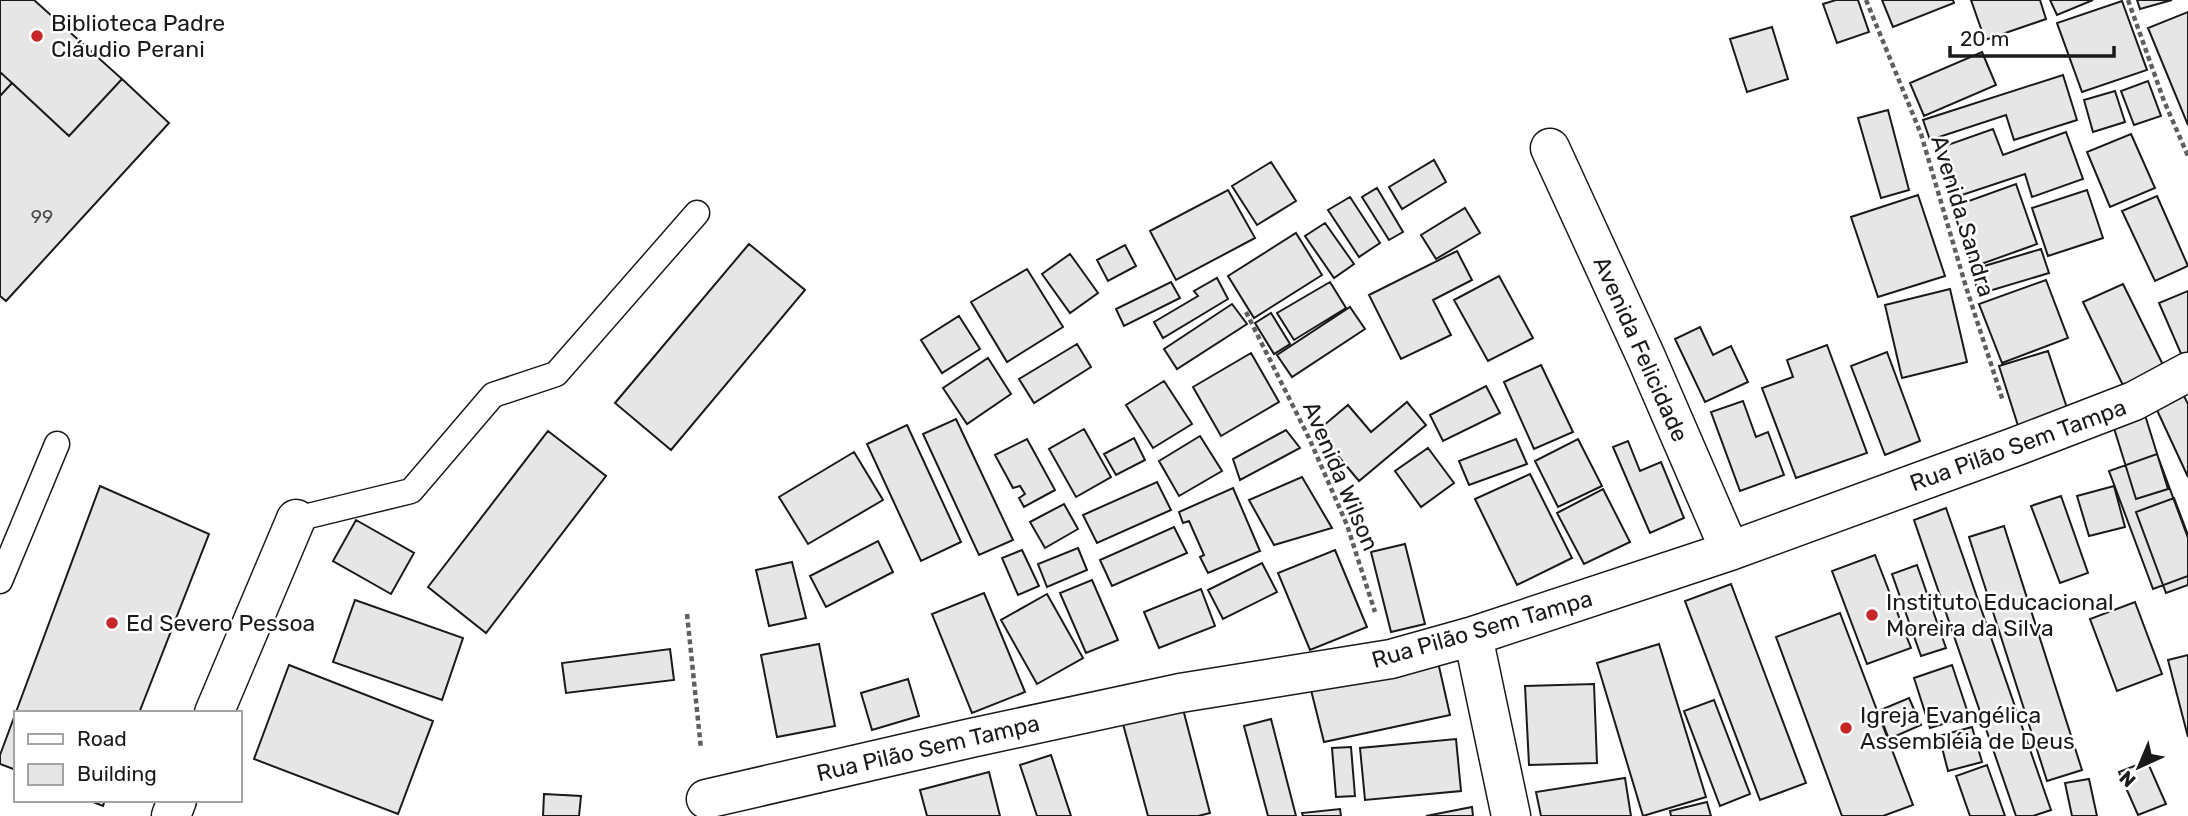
<svg xmlns="http://www.w3.org/2000/svg" width="2188" height="816" viewBox="0 0 2188 816" font-family="Rubik,sans-serif">
<rect width="100%" height="100%" fill="#fff"/>
<path fill="#e6e6e6" stroke="#1a1a1a" stroke-width="2" d="M0,0H34L122,79L69,136L0,72Z
M1836,0H1858L1869,32L1837,43L1823,4Z
M1882,0H1953L1954,3L1893,27Z
M1971,0H2040L2046,19L1985,40Z
M2050,0H2093L2057,15Z
M2137,0H2172L2140,9Z
M2122,1L2147,70L2082,92L2057,23Z
M2188,12V125L2148,28Z
M1772,27L1788,79L1747,92L1730,39Z
M1982,52L1996,85L1924,116L1910,83Z
M0,72L12,83L0,96Z
M2063,75L2077,120L2014,140L2006,115L1930,140L1923,120Z
M122,79L169,123L6,301L0,296V96L12,83L69,136Z
M2148,81L2161,116L2134,125L2121,91Z
M2115,91L2125,122L2093,132L2084,100Z
M1888,110L1909,190L1881,198L1858,118Z
M1993,129L2003,155L2066,132L2083,179L2032,197L2025,174L1956,197L1939,148Z
M2131,134L2155,188L2110,207L2087,152Z
M1434,160L1446,182L1402,209L1389,187Z
M1271,162L1296,201L1257,225L1232,186Z
M2016,184L2037,244L1973,267L1952,207Z
M1377,188L1403,232L1389,240L1362,197Z
M1228,190L1255,238L1176,280L1150,231Z
M2087,190L2103,238L2048,256L2032,208Z
M1918,195L1945,276L1878,297L1851,217Z
M2157,196L2188,266L2155,281L2122,211Z
M1350,197L1380,243L1359,257L1328,210Z
M1465,208L1480,233L1436,259L1421,235Z
M1325,223L1354,264L1334,278L1305,236Z
M1296,233L1322,275L1254,318L1228,276Z
M749,244L805,290L671,450L615,403Z
M1125,245L1136,266L1108,281L1097,260Z
M2041,249L2049,273L1979,294L1971,270Z
M1457,251L1472,280L1433,300L1451,335L1401,359L1369,295Z
M1070,254L1098,293L1070,313L1042,274Z
M1027,269L1063,327L1007,362L971,302Z
M1499,276L1533,338L1488,361L1454,300Z
M1217,278L1228,299L1163,338L1154,322L1198,296L1194,291Z
M2046,280L2068,338L2002,363L1979,304Z
M1171,282L1180,298L1124,326L1116,309Z
M1330,282L1346,308L1294,340L1277,313Z
M2123,284L2170,379L2129,398L2083,302Z
M1950,289L1967,362L1902,378L1885,305Z
M2188,291V353L2182,356L2159,303Z
M1232,304L1247,324L1177,369L1164,349Z
M1350,307L1365,329L1292,377L1277,355Z
M1271,313L1290,344L1274,354L1255,323Z
M959,316L980,349L942,373L921,340Z
M1700,327L1713,355L1731,346L1748,382L1705,402L1675,339Z
M1077,344L1091,367L1034,403L1019,379Z
M1827,345L1867,453L1796,478L1762,388L1793,377L1787,360Z
M2048,351L2071,420L2021,435L1999,366Z
M1887,352L1920,441L1885,455L1851,366Z
M1251,353L1279,402L1221,436L1193,387Z
M988,358L1011,394L967,424L943,388Z
M1541,365L1573,432L1534,449L1504,382Z
M1164,381L1192,424L1153,448L1126,405Z
M1486,386L1500,413L1443,441L1430,415Z
M2184,396L2188,404V477L2156,408Z
M1743,401L1756,437L1768,432L1784,475L1740,491L1711,412Z
M1407,402L1426,425L1359,481L1317,431L1348,405L1371,432Z
M2145,415L2168,489L2136,499L2113,425Z
M956,419L1013,540L979,555L923,434Z
M907,425L961,542L921,561L867,444Z
M1084,429L1111,477L1076,497L1049,449Z
M1286,430L1300,448L1240,480L1233,459Z
M548,431L606,476L486,633L428,587Z
M1200,436L1222,471L1179,496L1159,461Z
M1134,438L1145,460L1116,475L1104,454Z
M1027,439L1055,490L1024,507L1019,498L1025,494L1020,486L1013,488L995,455Z
M1516,439L1527,464L1469,485L1459,461Z
M1578,439L1602,486L1558,507L1535,461Z
M1628,441L1640,471L1661,462L1684,518L1650,533L1613,447Z
M1428,448L1454,483L1421,507L1395,471Z
M854,452L883,500L808,544L779,497Z
M2157,454L2188,538V576L2153,589L2109,471Z
M1530,474L1572,558L1517,585L1475,499Z
M1302,477L1332,528L1274,545L1249,500Z
M1157,482L1171,510L1097,543L1083,515Z
M100,486L209,534L139,713H16V770L0,764V755Z
M2114,486L2125,527L2089,536L2077,496Z
M1233,488L1260,551L1208,573L1200,557L1204,555L1189,521L1183,523L1179,512Z
M1603,489L1630,542L1584,564L1557,513Z
M2061,496L2088,573L2060,583L2031,506Z
M2174,498L2188,535V585L2166,593L2136,512Z
M1064,504L1078,529L1045,548L1030,522Z
M1946,508L2051,810L2033,816H2016L1914,520Z
M356,520L414,553L391,594L333,561Z
M2004,526L2082,770L2047,781L1969,537Z
M1174,527L1187,553L1112,586L1100,560Z
M878,541L893,572L826,607L810,576Z
M1405,544L1425,624L1391,632L1371,552Z
M1078,548L1087,570L1047,587L1038,564Z
M1022,550L1039,586L1018,595L1002,558Z
M1335,550L1367,627L1310,650L1278,573Z
M1875,555L1911,648L1867,664L1832,571Z
M792,562L806,618L769,626L756,570Z
M1262,563L1277,592L1223,619L1208,590Z
M1917,565L1946,648L1921,656L1892,574Z
M1092,580L1118,640L1086,653L1060,593Z
M1731,584L1806,783L1760,800L1685,601Z
M1201,589L1215,626L1159,648L1144,612Z
M984,593L1025,692L972,713L932,614Z
M1047,594L1083,658L1037,684L1001,620Z
M355,600L463,638L442,700L333,662Z
M2135,602L2162,674L2117,691L2090,619Z
M1840,613L1913,805L1883,816H1842L1776,637Z
M819,644L835,726L777,737L761,655Z
M1659,644L1706,797L1643,816L1597,663Z
M670,649L674,680L566,693L562,663Z
M2188,655V737L2168,660Z
M1438,662L1450,715L1324,742L1311,690Z
M289,665L433,721L398,814L254,759Z
M1952,665L1969,716L1930,728L1914,678Z
M908,679L919,716L872,730L861,693Z
M1594,684L1597,763L1529,765L1525,686Z
M1909,698L1921,725L1889,739L1878,711Z
M1714,700L1750,794L1720,806L1684,711Z
M1183,709L1210,813L1198,816H1148L1123,724Z
M1271,719L1296,816H1268L1244,726Z
M1972,727L1982,762L1948,771L1939,736Z
M1456,739L1461,791L1365,800L1360,748Z
M1351,747L1355,796L1336,797L1332,748Z
M1051,755L1071,816H1037L1020,765Z
M2147,761L2166,804L2138,815L2119,772Z
M1987,765L2005,816H1970L1956,776Z
M989,772L1000,816H927L920,790Z
M1625,778L1631,816H1541L1536,792Z
M2089,779L2097,816H2072L2065,783Z
M544,794L581,796L579,816H543Z
M88,800H105L103,806Z
M1707,802L1711,816H1671L1670,811Z
M1472,807L1473,816H1426Z
M1340,809L1341,816H1303L1302,813Z"/>
<g fill="none" stroke-linecap="round" stroke-linejoin="round">
<defs>
<path id="lane" d="M296,519L411,491L493,395L556,374L697,213
M0,581L57,444"/>
<path id="street" d="M1550,148L1646,357L1730,551
M1473,636L1511,816
M214,713L296,519
M706,799L971,738L1180,693L1391,659L1473,636L1730,551L2017,446L2134,401L2188,372
M171,816L177,800"/>
</defs>
<use href="#lane" stroke="#1a1a1a" stroke-width="27"/>
<use href="#street" stroke="#1a1a1a" stroke-width="41"/>
<path stroke="#5f5f5f" stroke-width="4.5" stroke-dasharray="5 3.5" stroke-linecap="butt" d="M1866,0L1921,134L1966,287L2003,401
M2128,0L2164,101L2188,156
M1246,312L1309,438L1347,525L1375,612
M687,614L701,749"/>
<use href="#lane" stroke="#fff" stroke-width="24"/>
<use href="#street" stroke="#fff" stroke-width="38"/>
</g>
<g fill="#c62828" stroke="#fff" stroke-width="2.5">
<circle cx="37" cy="36" r="7"/>
<circle cx="1872" cy="615" r="7"/>
<circle cx="112" cy="623" r="7"/>
<circle cx="1846" cy="728" r="7"/>
</g>
<g text-anchor="middle" stroke-width="5" stroke-linejoin="round" paint-order="stroke">
<g font-size="19" fill="#4d4d4d">
<text x="42" y="223">99</text>
</g>
<g font-size="23" fill="#1a1a1a" stroke="#fff" text-anchor="start">
<text x="51" y="31">Biblioteca Padre<tspan x="51" dy="26">Cláudio Perani</tspan></text>
<text x="1886" y="610">Instituto Educacional<tspan x="1886" dy="26">Moreira da Silva</tspan></text>
<text x="126" y="631">Ed Severo Pessoa</text>
<text x="1860" y="723">Igreja Evangélica<tspan x="1860" dy="26">Assembléia de Deus</tspan></text>
</g>
<g font-size="23" fill="#1a1a1a" stroke="#fff">
<text transform="translate(1963 216) rotate(73)" y="8">Avenida Sandra</text>
<text transform="translate(1641 349) rotate(66)" y="8">Avenida Felicidade</text>
<text transform="translate(2018 445) rotate(-20)" y="8">Rua Pilão Sem Tampa</text>
<text transform="translate(1341 476) rotate(67)" y="8">Avenida Wilson</text>
<text transform="translate(1482 629) rotate(-16)" y="8">Rua Pilão Sem Tampa</text>
<text transform="translate(928 748) rotate(-13)" y="8">Rua Pilão Sem Tampa</text>
</g>
</g>
<rect x="14" y="711" width="228" height="91" fill="#ffffff" stroke="#a3a3a3" stroke-width="2"/>
<rect x="28" y="734" width="35" height="10" fill="#ffffff" stroke="#a3a3a3" stroke-width="2"/>
<text x="77" y="746" font-size="21" fill="#1a1a1a">Road</text>
<rect x="28" y="764" width="35" height="21" fill="#e6e6e6" stroke="#a3a3a3" stroke-width="2"/>
<text x="77" y="781" font-size="21" fill="#1a1a1a">Building</text>
<g transform="translate(2139 767) rotate(224)" stroke="#ffffff" stroke-width="5" paint-order="stroke">
<path d="M0-5L12 26L0 18L-12 26Z" fill="#1a1a1a"/>
<text y="-10" font-size="19" font-weight="bold" text-anchor="middle" fill="#1a1a1a">N</text>
</g>
<path d="M1950 46v10h164v-10" fill="none" stroke="#1a1a1a" stroke-width="3.5"/>
<text x="1960" y="46" font-size="21" fill="#1a1a1a" stroke="#ffffff" stroke-width="5" paint-order="stroke">20 m</text>
</svg>
